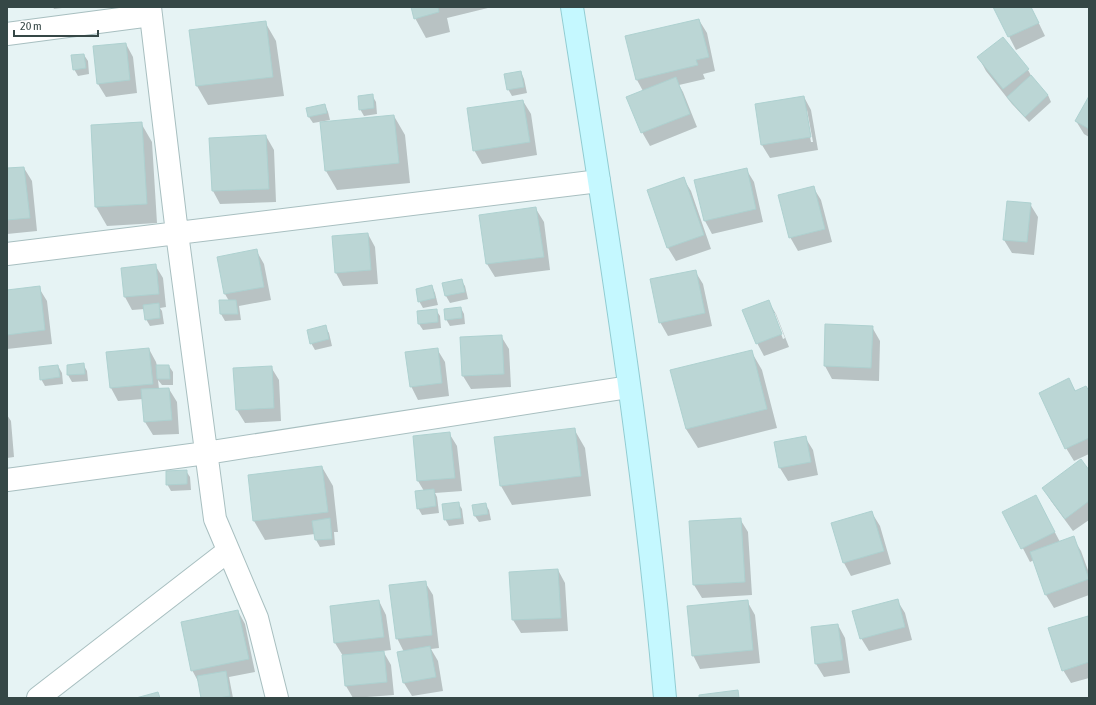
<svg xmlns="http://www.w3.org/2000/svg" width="1096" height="705" viewBox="0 0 1096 705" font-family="'Asap Condensed',sans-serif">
<rect width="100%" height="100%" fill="#e6f3f4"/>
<path fill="#0003" fill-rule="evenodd" d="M53,7H70L54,9Z
M412,7H492L447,18L450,32L426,38L415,18Z
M994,7H1031L1045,36L1016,50Z
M699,20L707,33L715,71L703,74L705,79L679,85L683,92L697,127L650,146L642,132L643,91L637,80Z
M265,22L276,41L284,96L208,105L197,86Z
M126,44L133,57L137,93L106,97L98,84Z
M84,55L88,61L89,74L78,76L74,69Z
M979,58L1028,70L1034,81L1048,95L1051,102L1029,122L1012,104L986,71Z
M521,72L524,79L527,93L512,96L508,89Z
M372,95L376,102L377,114L364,116L360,109Z
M804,97L811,110L818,150L770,158L762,145ZM805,110H807L813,142H811Z
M1089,98V137L1084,134L1076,121Z
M523,101L531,114L537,155L482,164L474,150Z
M325,105L328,112L330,120L313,123L309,117Z
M394,116L405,135L410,183L337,190L326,171Z
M141,123L152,142L157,223L107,226L96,207Z
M266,136L274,150L276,202L220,204L213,191Z
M24,168L32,181L37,231L7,234V169Z
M746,169L754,182L763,222L712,234L705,221Z
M683,178L691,191L711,249L676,261L668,248L648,190Z
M813,187L821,200L832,242L798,251L790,237Z
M1030,204L1038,217L1034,255L1012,253L1004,240Z
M536,209L544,222L550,270L495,277L487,264Z
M368,234L375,247L378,284L343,286L336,273L333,237Z
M256,250L264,264L271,300L239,306L241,320L225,321L221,314L220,301H229L225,294Z
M155,265L163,278L166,307L160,308L162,311L164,324L150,326L146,319L145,309L132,310L125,297L122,269Z
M695,271L703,284L712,326L668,336L660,322Z
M461,280L465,286L468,299L450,303L446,296L443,284Z
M432,286L435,293L438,305L423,308L419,301Z
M39,288L47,301L52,344L7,349V291Z
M768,301L776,314L789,347L764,356L757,343ZM773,313H775L785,338L783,339Z
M461,308L464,314L465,324L450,326L446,319Z
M436,310L440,316L441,328L423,330L419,324Z
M826,326L872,327L880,341L879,381L832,379L825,366Z
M325,327L329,333L332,346L315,350L311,343Z
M501,336L509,349L511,387L471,389L463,376Z
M149,349L156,362L157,366H169L173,372V385H162L158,380L159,389H169L177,402L179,434L153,435L145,422L143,399L118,401L111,388L107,353Z
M437,349L445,362L449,396L418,400L411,386Z
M751,351L762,370L777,428L698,448L686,429Z
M83,364L87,371L88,381L72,382L68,375V366Z
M58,366L62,373L63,384L45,386L41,379Z
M271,367L279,380L281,421L245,423L237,410Z
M1069,380L1076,392L1089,393V454L1074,461L1066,448Z
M7,415L11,421L14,457L7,458Z
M574,429L585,448L591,496L512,505L501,486Z
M449,433L457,446L462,491L435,493L437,497L439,513L422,515L418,508L424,491L418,481L414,437Z
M805,437L813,450L818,475L788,481L780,468L775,443Z
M322,467L333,486L338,532H334L335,545L320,547L316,540L315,534L265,540L254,521L249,476Z
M186,471L190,477L191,490L171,491L167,484Z
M1089,471V520L1073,531L1051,501L1043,488Z
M1036,496L1060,542L1073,538L1081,551L1089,573V595L1054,608L1046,595L1034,560L1030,562L1004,512Z
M458,503L462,509L464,524L449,526L445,519Z
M485,504L489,510L491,520L479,522L475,516L473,506Z
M872,513L880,526L891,564L851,576L844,563Z
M740,519L748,532L752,595L702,598L694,585L690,522Z
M558,570L565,583L568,631L521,633L513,620L510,573Z
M425,582L433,595L439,648L431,649L438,661L443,691L412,696L404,683V652L397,638Z
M897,600L905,613L912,640L869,651L861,638Z
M379,601L386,615L391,650L383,651L391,665L394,695L353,698L346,686L343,656L335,643Z
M747,601L755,615L760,663L700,669L693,655Z
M238,611L245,624L255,672L229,677L233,698H202L199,683L192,670Z
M1089,620V678L1071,683L1063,670Z
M838,625L845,638L850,673L824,677L816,664Z"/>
<path fill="#bbd6d5" stroke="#aed1d0" d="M411,7H438L439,12L414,19Z
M993,7H1031L1039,23L1008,37Z
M699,19L709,57L696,60L698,65L636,80L625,36Z
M266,21L273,77L196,86L189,30Z
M1003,37L1029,69L1003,89L977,57Z
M126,43L130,80L97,84L93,46Z
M84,54L86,68L73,70L71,55Z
M521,71L524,87L507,90L504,74Z
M1031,75L1048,95L1025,117L1007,97Z
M676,77L690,114L641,133L626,97Z
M373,94L374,108L359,110L358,96Z
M804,96L811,137L761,145L755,104Z
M1089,96V129L1075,121Z
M523,100L530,142L473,151L467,108Z
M325,104L327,113L308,117L306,108Z
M394,115L399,163L325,171L320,122Z
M142,122L147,204L95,207L91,125Z
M266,135L269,189L212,191L209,138Z
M24,167L30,218L7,220V168Z
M747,168L756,209L704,221L694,180Z
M684,177L704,235L667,248L647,190Z
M814,186L825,229L789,238L778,195Z
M1007,201L1031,203L1027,242L1003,240Z
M536,207L544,257L486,264L479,215Z
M368,233L371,270L335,273L332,236Z
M257,249L264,287L224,294L217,257Z
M156,264L159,294L124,297L121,268Z
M696,270L705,313L659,323L650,279Z
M462,279L465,292L445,296L442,283Z
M432,285L435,298L418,302L416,289Z
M40,286L45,330L7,335V290Z
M219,300H236L238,314H220Z
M769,300L782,334L756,344L742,310Z
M159,303L160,318L145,320L143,305Z
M461,307L462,318L445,320L444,309Z
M437,309L438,322L418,324L417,311Z
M825,324L873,326L871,368L824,366Z
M326,325L329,339L310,344L307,330Z
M502,335L504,374L462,376L460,337Z
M149,348L153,384L110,388L106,352Z
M438,348L442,383L410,387L405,352Z
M752,350L767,409L686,429L670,370Z
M84,363L85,374L67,375V365Z
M58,365L60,377L40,380L39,367Z
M156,365H169L170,379H157Z
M272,366L274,408L236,410L233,368Z
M1069,378L1075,391L1086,386L1089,391V438L1065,449L1039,393Z
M169,388L172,420L144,422L141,389Z
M575,428L581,476L500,486L494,437Z
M450,432L455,478L417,481L413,436Z
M806,436L811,462L779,468L774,442Z
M1081,459L1089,470V501L1065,519L1042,488Z
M322,466L328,512L253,521L248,475Z
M187,470V484L166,485V471Z
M434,489L436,506L417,509L415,491Z
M1036,495L1055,532L1021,549L1002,512Z
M459,502L461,518L444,520L442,504Z
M486,503L488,514L474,516L472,505Z
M872,511L884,551L843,563L831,523Z
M330,518L332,539L315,540L312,521Z
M741,518L745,582L693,585L689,521Z
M1074,536L1089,579L1045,595L1030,552Z
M558,569L561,618L512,620L509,572Z
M426,581L432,635L396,639L389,585Z
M898,599L905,627L860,639L852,611Z
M379,600L384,637L334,643L330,606Z
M748,600L753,650L692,656L687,606Z
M238,610L249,659L191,671L181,622Z
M1088,616L1089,620V662L1062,671L1048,628Z
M838,624L843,660L815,664L811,627Z
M430,646L436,677L403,683L397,652Z
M384,651L387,682L345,686L342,655Z
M226,671L230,696L219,698H201L197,676Z
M738,690L739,698H699V695Z
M158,692L160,698H136Z"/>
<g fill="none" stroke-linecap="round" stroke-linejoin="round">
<defs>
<path id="minor" d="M150,7L177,233L215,519L257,618L277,698
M7,34L151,15
M7,254L599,181
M7,480L206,453L629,387
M38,698L228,551"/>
<path id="secondary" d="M572,7C608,237 645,466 665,698"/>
</defs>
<use href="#minor" stroke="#a8bfc0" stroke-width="24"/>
<use href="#secondary" stroke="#91ccd2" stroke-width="24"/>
<use href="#minor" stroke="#fff" stroke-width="22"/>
<use href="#secondary" stroke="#c5f8ff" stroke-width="22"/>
</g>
<rect width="1096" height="705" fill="none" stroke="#354746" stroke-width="16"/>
<path d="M14 30v6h84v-6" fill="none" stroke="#354746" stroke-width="2"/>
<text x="20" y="30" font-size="12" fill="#354746" stroke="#ffffff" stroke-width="3" paint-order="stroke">20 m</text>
</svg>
